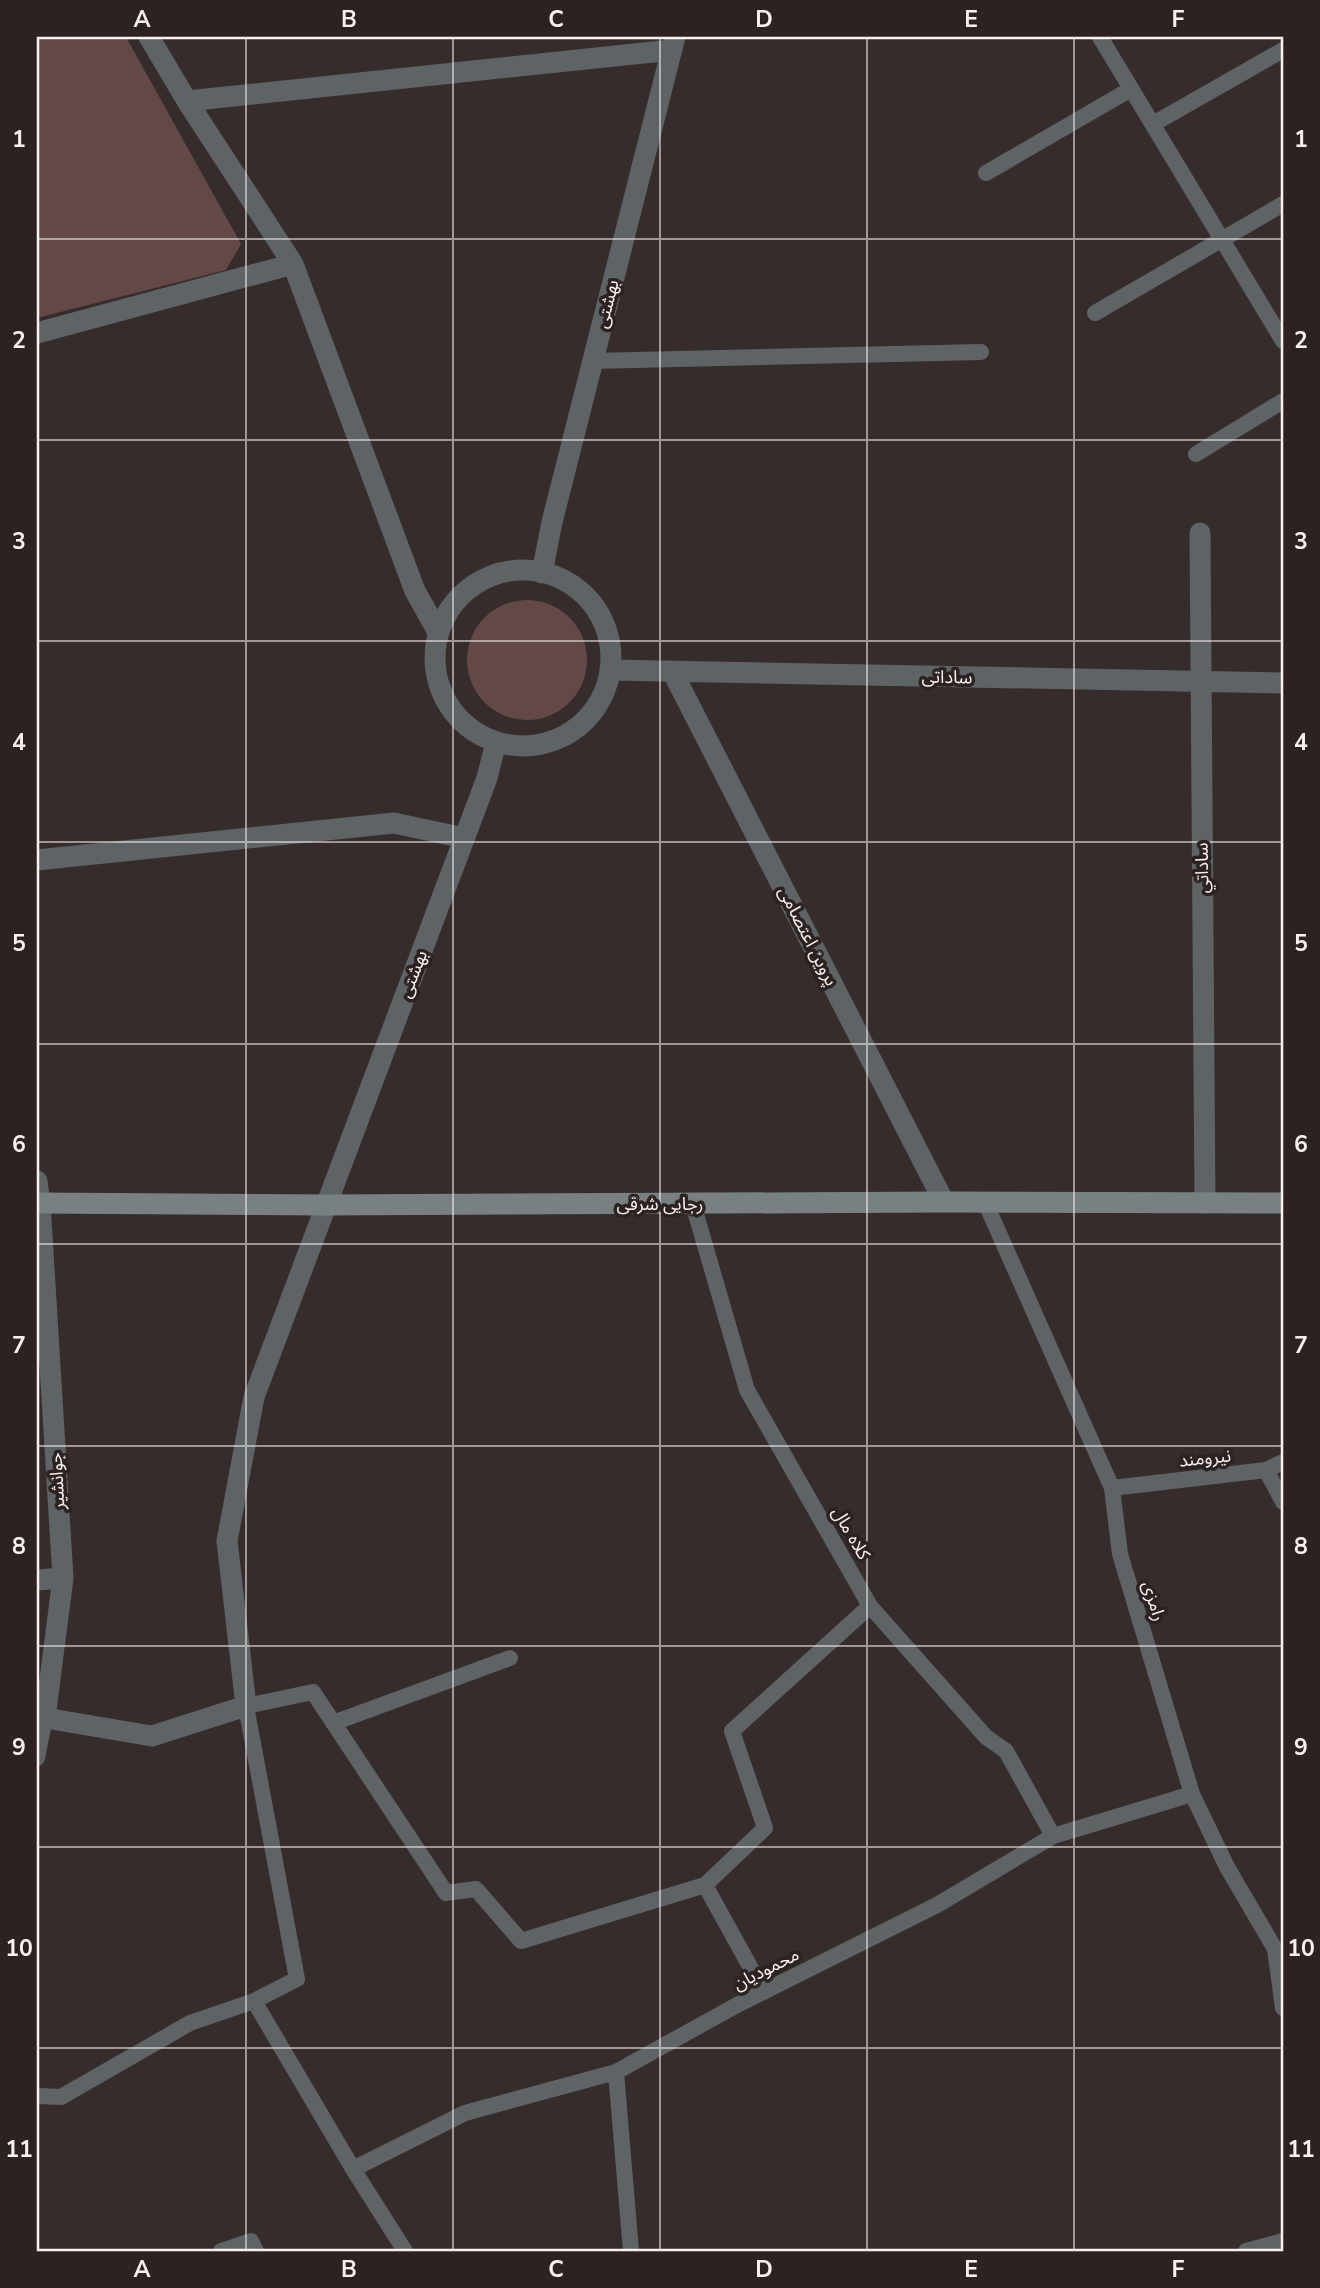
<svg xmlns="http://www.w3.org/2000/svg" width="1320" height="2288" viewBox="0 0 1320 2288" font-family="'Nunito Sans','Noto Sans Arabic',sans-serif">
<rect width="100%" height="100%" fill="#362c2b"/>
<path fill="#644847" d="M37,37H126L241,244L226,270L37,318Z
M467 660a60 60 0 1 1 120 0a60 60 0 1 1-120 0Z"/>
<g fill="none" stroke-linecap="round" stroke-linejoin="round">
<path stroke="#5e6366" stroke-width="16" d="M1100,37L1283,341
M1153,124L1283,50
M986,173L1131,89
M1095,313L1283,204
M592,361L981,352
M1196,454L1283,401
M693,1204L747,1390L870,1606L986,1737L1006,1751L1053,1836
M986,1204L1112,1488L1120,1554L1192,1794L1227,1867L1275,1949L1283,2008
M1266,1470L1283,1502
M1112,1488L1266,1470L1283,1462
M333,1723L510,1658
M37,1758L45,1718
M705,1885L764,1992
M616,2072L631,2251
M37,2096L61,2097L190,2023L254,2001
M353,2169L465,2113L616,2072L737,2005L937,1905L1053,1836L1192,1794
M221,2251L251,2241L256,2251
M405,2251L353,2169L254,2001L297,1979L246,1706L313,1692L446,1893L476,1889L521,1941L705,1885L765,1828L732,1731L870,1606
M1246,2251L1283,2241"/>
<path stroke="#5e6366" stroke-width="21" d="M149,37L187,101L293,264L415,591L438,632
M187,101L672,50
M37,333L293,264
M1200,533L1205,1203
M435 658a88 88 0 1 1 176 0a88 88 0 1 1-176 0Z
M542,573L552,522L675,37
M611,670L1283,683
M672,671L944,1202
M37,860L394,823L464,838
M37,1181L40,1203L63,1578L45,1718L152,1736L246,1706L227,1541L254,1397L487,778L496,742
M37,1580L63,1578"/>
<path stroke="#798084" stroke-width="21" d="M37,1203L326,1205L944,1202L1283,1203"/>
</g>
<path fill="none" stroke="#f9f1f1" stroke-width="2" stroke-opacity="0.55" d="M246,37V2251M453,37V2251M660,37V2251M867,37V2251M1074,37V2251M37,239H1283M37,440H1283M37,641H1283M37,842H1283M37,1044H1283M37,1244H1283M37,1446H1283M37,1646H1283M37,1847H1283M37,2048H1283"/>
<g text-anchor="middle" stroke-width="7" stroke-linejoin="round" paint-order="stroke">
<g font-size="18" fill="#f9f1f1" stroke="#2c2221">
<text transform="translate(607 304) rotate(-76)" y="6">بهشتی</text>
<text transform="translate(947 677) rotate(1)" y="6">ساداتی</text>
<text transform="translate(1202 868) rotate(-91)" y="6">ساداتي</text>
<text transform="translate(808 936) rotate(63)" y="6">پروین اعتصامی</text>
<text transform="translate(413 974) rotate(-69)" y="6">بهشتی</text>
<text x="660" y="1210">رجایی شرقی</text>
<text transform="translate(1205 1458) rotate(-6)" y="6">نیرومند</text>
<text transform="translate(57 1481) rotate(-93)" y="6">جوانشیر</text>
<text transform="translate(851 1533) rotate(60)" y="6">کلاه مال</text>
<text transform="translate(1154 1601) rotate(73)" y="6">رامزی</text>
<text transform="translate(766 1969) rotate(-27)" y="6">محمودیان</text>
</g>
</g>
<rect width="1320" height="2288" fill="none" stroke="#2c2221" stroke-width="77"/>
<rect x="38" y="38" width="1244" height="2212" fill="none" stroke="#f9f1f1" stroke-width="2.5"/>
<g font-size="23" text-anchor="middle" font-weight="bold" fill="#f9f1f1">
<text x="142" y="27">A</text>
<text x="349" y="27">B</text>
<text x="556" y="27">C</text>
<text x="764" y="27">D</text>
<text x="971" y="27">E</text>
<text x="1178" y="27">F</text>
<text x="19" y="147">1</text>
<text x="1301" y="147">1</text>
<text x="19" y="348">2</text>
<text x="1301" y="348">2</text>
<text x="19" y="549">3</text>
<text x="1301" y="549">3</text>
<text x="19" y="750">4</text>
<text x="1301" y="750">4</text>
<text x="19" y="951">5</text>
<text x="1301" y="951">5</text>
<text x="19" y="1152">6</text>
<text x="1301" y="1152">6</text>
<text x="19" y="1353">7</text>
<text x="1301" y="1353">7</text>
<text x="19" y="1554">8</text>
<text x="1301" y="1554">8</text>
<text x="19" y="1755">9</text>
<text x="1301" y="1755">9</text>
<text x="19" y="1956">10</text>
<text x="1301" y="1956">10</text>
<text x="19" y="2157">11</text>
<text x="1301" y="2157">11</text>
<text x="142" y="2277">A</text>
<text x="349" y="2277">B</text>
<text x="556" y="2277">C</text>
<text x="764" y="2277">D</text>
<text x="971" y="2277">E</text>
<text x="1178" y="2277">F</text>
</g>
</svg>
